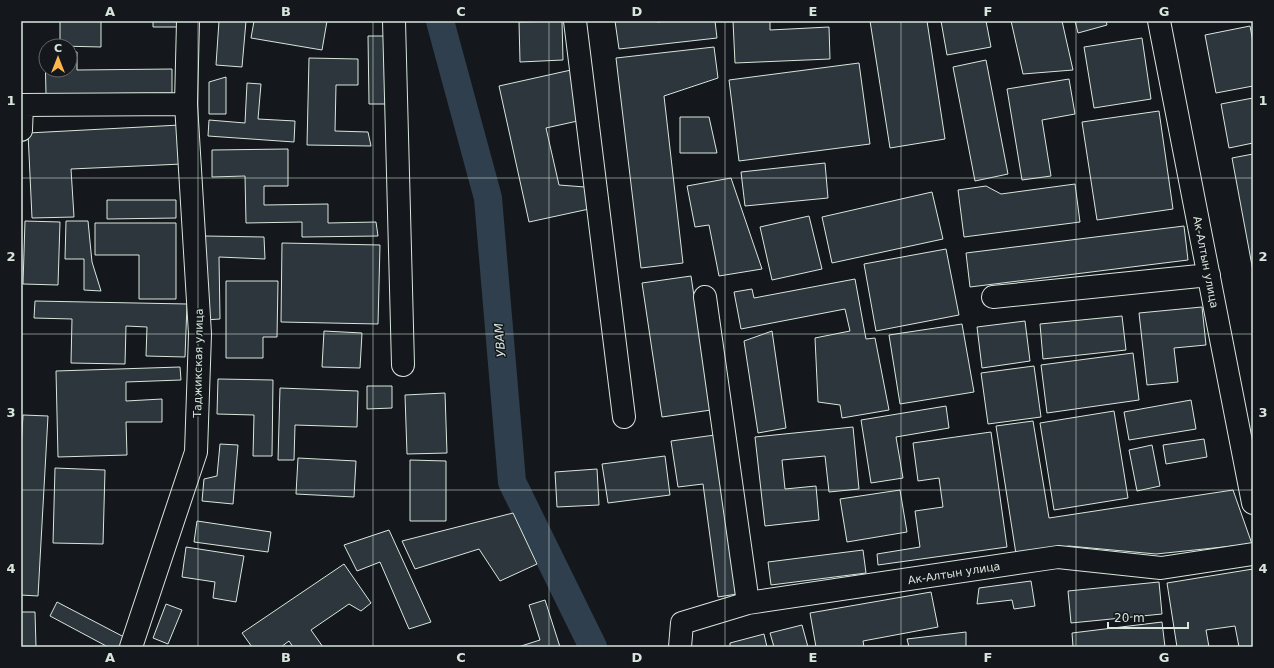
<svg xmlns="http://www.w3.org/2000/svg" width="1274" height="668" viewBox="0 0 1274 668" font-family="'DejaVu Sans',sans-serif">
<rect width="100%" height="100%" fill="#14181c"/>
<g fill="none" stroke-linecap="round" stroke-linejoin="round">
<path stroke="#2f3f4d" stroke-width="28" d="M440,21L488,198L512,482L593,647"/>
</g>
<path fill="#2c363c" stroke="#d8e6dc" d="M60,21H101V47L60,46Z
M153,21H177V27H153Z
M219,21H246L242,67L216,65Z
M254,21H327L322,50L251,38Z
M562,21L563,60L520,62L519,22Z
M615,21H657V22L668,21H715L717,38L619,49Z
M733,21H770V30L829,27L830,59L735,63Z
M870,21H927L945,139L890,148Z
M941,21H986L991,47L947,55Z
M1011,21H1062L1073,70L1023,74Z
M1075,21H1106L1107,25L1078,33Z
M1250,26L1253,42V86L1216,93L1205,35Z
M368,36H387L389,104H369Z
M1142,38L1151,99L1094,108L1084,47Z
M714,47L718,78L664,96L683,263L641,268L616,58Z
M45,52L46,70H70V52H77V70L172,69V93L46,94Z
M309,58L358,59V85H336L335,131L368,132L371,146L307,145Z
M986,60L1008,174L975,181L953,67Z
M859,63L870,144L739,161L729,80Z
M571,70L582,120L546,128L559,185L585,187L589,209L529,222L499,86Z
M226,77V114H209V82Z
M1069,79L1075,114L1042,120L1051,176L1022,180L1007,89Z
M247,83L261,84L258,119L295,121L294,142L208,136L209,120L245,123Z
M1253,98V143L1229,148L1221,104Z
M1159,111L1173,209L1097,220L1082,122Z
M680,117H709L717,153H680Z
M180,125L182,164L71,169L74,217L32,218L28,133Z
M288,149V186H264V205L328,204V223L376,222L378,236L302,237V222L246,223L245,176L212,177V150Z
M1253,154V271L1232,158Z
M825,163L828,198L745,206L741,172Z
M731,178L762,269L719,276L709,225L695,227L687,186Z
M1075,184L1080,222L964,237L958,190L986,186L1001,194Z
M932,192L943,239L832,263L822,217Z
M107,200H176V218L107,219Z
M809,216L822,269L772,280L760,227Z
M25,221L60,222L58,285L23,284Z
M66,221H88L92,262L101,291L84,290V259H65Z
M95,223H176V299H139V255H95Z
M1184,226L1188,260L970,287L966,253Z
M205,236L264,237L265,259L219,257L220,319L205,320Z
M282,243L380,245L378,324L281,322Z
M946,249L959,315L876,331L864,264Z
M691,276L711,410L662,417L642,283Z
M855,279L866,339L875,338L889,410L842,418L840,405L818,402L815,338L850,331L845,309L741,329L734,292L752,289L754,298Z
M226,281H278L277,337H263V358H226Z
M35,301L187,304L185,357L146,356L147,327L126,326L125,364L71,363L72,319L34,318Z
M1202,307L1206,345L1174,348L1178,382L1147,385L1139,313Z
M1122,316L1126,350L1043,359L1040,324Z
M1025,321L1030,361L982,368L977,327Z
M962,324L974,392L900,404L889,335Z
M324,331L362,333L360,368L322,367Z
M772,331L786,428L758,433L744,341Z
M1133,353L1139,400L1047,413L1041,365Z
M1034,366L1041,417L988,424L981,373Z
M180,367L181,380L126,382V401L162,399V422H126L127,455L58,457L56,371Z
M218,379L273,380L272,456H253L254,415L217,414Z
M367,386H392V408L367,409Z
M280,388L358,391L357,427L295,425L294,460H278Z
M445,393L447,453L407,454L405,395Z
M1191,400L1196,429L1129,440L1124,412Z
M946,406L949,428L896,437L903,478L871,483L861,420Z
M1114,411L1128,498L1054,510L1040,423Z
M23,415L48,416L38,596L21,595V449Z
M1033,421L1049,518L1233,490L1252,544L1156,554L1069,546L1016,554L996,426Z
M853,427L859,489L829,492L825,456L782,460L785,489L816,486L819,520L765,526L755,437Z
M991,432L1007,547L878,565L877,554L920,547L915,511L943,507L939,478L918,481L913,443Z
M715,435L737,594L718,597L703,484L678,487L671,441Z
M1204,439L1207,457L1166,464L1163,445Z
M220,444L238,445L233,504L202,501L204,479L217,476Z
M1152,445L1160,486L1137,491L1129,450Z
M665,456L670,495L608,503L602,464Z
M298,458L356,461L354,497L296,494Z
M410,460L446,461V521H410Z
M55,468L105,470L103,544L53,543Z
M597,469L599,505L557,507L555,472Z
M900,490L907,532L847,542L840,499Z
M513,513L537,564L500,581L479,549L415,569L402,541Z
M197,521L271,532L268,552L194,542Z
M389,530L431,622L409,629L380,562L357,571L344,545Z
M186,547L244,556L236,602L213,598L215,582L182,577Z
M863,550L866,573L771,585L768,562Z
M344,564L371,603L361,611L349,604L311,630L323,647H293L289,641L281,647H252L242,633Z
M1253,569V647H1239L1235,626L1206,630L1209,647H1177L1167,583Z
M1031,581L1035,606L1014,609L1012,600L977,604L979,588Z
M1159,582L1162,614L1071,623L1068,591Z
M931,592L938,627L863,641L864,647H816L810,613Z
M545,600L560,647H518L540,640L529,605Z
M57,602L124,637L121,647H108L50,616Z
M166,604L182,610L168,644L153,638Z
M21,612H35L36,647H21Z
M1162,622L1165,647H1073L1072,633Z
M802,625L808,647H774L770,633Z
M966,632V647H909L907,639Z
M764,634L767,647H730V643Z"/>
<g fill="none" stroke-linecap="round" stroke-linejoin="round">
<defs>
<path id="minor" d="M394,21L403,365
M575,21L624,417
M1159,21L1253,503
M21,105L186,104
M21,130L22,105
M705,297L748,603
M993,297L1209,275
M131,647L196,452L200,334L186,104L188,21
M680,647L682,623L748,603L1058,557L1161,568L1253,554"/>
</defs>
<use href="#minor" stroke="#d8e6dc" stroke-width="24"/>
<use href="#minor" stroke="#14181c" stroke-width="22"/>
</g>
<path fill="none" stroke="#d8e6dc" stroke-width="1" stroke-opacity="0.55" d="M198,21V647M373,21V647M549,21V647M725,21V647M901,21V647M1076,21V647M21,178H1253M21,334H1253M21,490H1253"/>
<g text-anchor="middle" stroke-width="3" stroke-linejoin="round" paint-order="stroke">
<g font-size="11" fill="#d8e6dc" stroke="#14181c">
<text transform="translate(1206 262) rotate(79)" y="4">Ак-Алтын улица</text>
<text transform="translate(198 363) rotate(-89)" y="4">Таджикская улица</text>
<text transform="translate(954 573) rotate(-9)" y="4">Ак-Алтын улица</text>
</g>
<g font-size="12" font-style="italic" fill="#d8e6dc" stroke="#14181c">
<text transform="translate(500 340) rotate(-95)" y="4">УВАМ</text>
</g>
</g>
<rect width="1274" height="668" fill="none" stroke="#14181c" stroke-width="44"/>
<g transform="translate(58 58)"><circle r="19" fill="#14181c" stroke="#626a69"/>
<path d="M0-3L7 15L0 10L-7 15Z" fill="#ffb74d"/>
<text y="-6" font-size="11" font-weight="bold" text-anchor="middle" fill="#d8e6dc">С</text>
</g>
<path d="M1108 622v6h80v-6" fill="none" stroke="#d8e6dc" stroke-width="2"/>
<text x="1114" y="622" font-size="12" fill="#d8e6dc" stroke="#14181c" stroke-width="3" paint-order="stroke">20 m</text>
<rect x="22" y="22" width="1230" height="624" fill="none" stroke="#d8e6dc" stroke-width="1.5"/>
<g font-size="13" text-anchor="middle" font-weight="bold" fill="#d8e6dc">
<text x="110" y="16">A</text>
<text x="286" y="16">B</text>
<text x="461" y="16">C</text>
<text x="637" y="16">D</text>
<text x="813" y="16">E</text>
<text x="988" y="16">F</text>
<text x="1164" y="16">G</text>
<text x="11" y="105">1</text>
<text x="1263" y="105">1</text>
<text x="11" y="261">2</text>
<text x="1263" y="261">2</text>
<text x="11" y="417">3</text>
<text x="1263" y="417">3</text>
<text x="11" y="573">4</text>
<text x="1263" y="573">4</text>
<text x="110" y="662">A</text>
<text x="286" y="662">B</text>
<text x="461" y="662">C</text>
<text x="637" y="662">D</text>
<text x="813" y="662">E</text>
<text x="988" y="662">F</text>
<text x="1164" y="662">G</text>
</g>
</svg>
